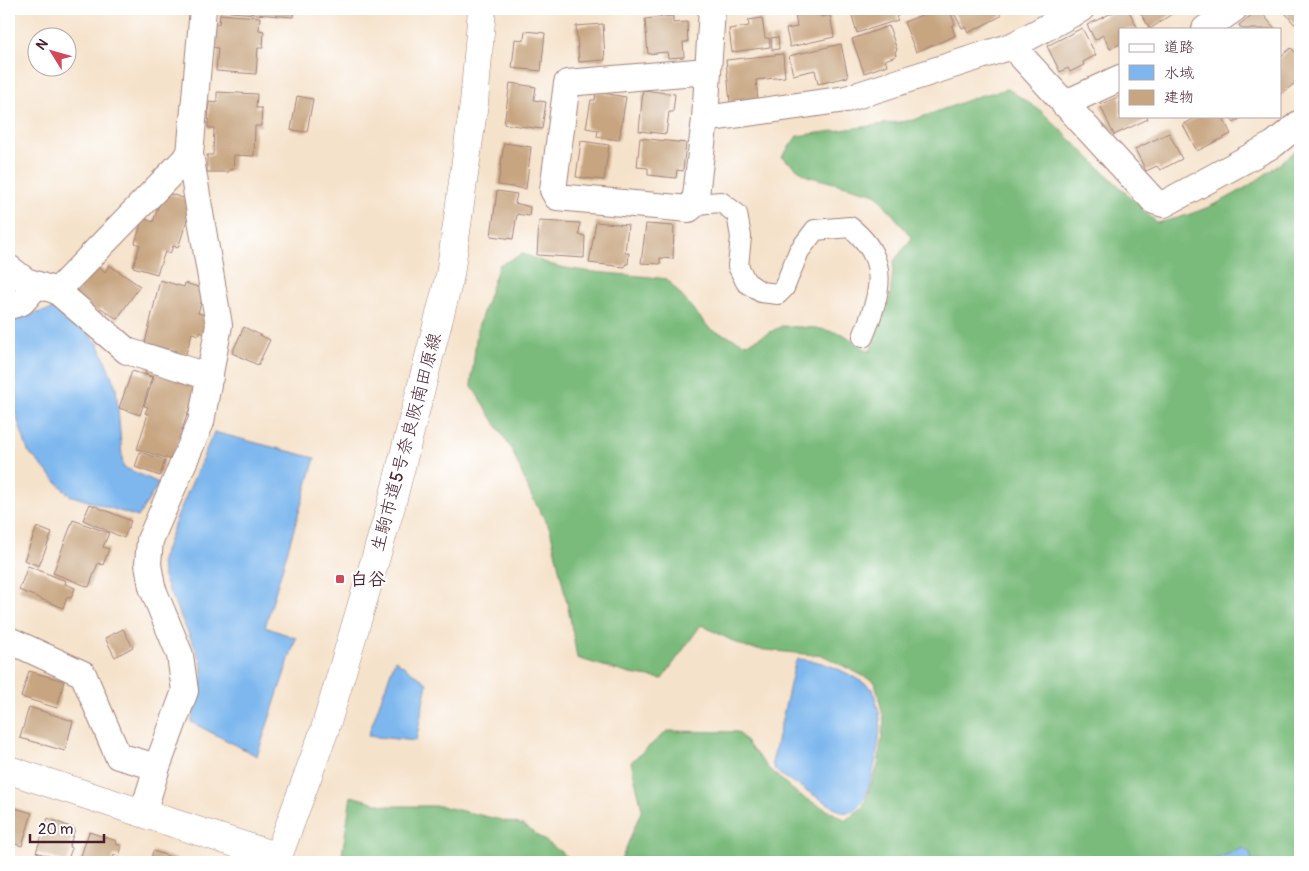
<svg xmlns="http://www.w3.org/2000/svg" width="1309" height="871" viewBox="0 0 1309 871" font-family="Pangolin,'Klee One',sans-serif">
<rect width="100%" height="100%" fill="#fff"/>
<filter id="ink" filterUnits="userSpaceOnUse"><feTurbulence type="fractalNoise" baseFrequency=".02" numOctaves="2"/><feDisplacementMap in="SourceGraphic" scale="10" xChannelSelector="R" yChannelSelector="G"/><feConvolveMatrix kernelMatrix="1 2 1 2 8 2 1 2 1" color-interpolation-filters="sRGB"/></filter>
<filter id="wash" filterUnits="userSpaceOnUse"><feTurbulence type="fractalNoise" baseFrequency=".0096" numOctaves="4" result="noise"/><feDisplacementMap in="SourceGraphic" scale="20" xChannelSelector="R" yChannelSelector="G"/><feGaussianBlur stdDeviation="1.12" result="paint"/><feColorMatrix in="noise" values="0 0 0 0 0 0 0 0 0 0 0 0 0 0 0 0 0 1.4 0 .05"/><feComposite in="paint" operator="in"/></filter>
<g filter="url(#wash)">
<rect width="100%" height="100%" fill="#f5e2ca"/>
<path fill="#7abb7c" stroke="#626d54" d="M1008,89L1041,111L1157,223C1215,211 1255,185 1300,147V862H618L622,858L642,809L631,762L667,731L738,732L768,768L799,795L846,820L863,807L878,765L884,720L875,682L824,656L747,648L701,625L662,679L630,674L577,658L569,612L550,529L531,495L512,450L471,385L477,330L499,265L523,254C535,258 547,264 560,267C595,274 631,274 667,279L710,329L747,344L782,326L816,328L843,334L870,352L890,297L894,261L912,238L876,194L807,176L782,157L797,136L914,120L979,96Z
M351,796L387,806H441L523,825L575,862H341Z"/>
<path fill="#7db7ee" stroke="#646b8c" d="M59,308L98,343L116,387L123,467L159,483L138,517L69,495L28,451L9,394V319Z
M214,432L315,458L265,627L296,638L257,756L191,722L203,679L201,661L165,582L161,563L177,517Z
M798,659C828,661 848,673 873,689C875,699 879,709 880,719C881,739 872,791 859,806C854,812 849,813 842,812L781,775L775,770L772,763L795,663Z
M395,660L427,683L416,741L368,736Z
M1243,848L1250,853L1252,862H1208Z"/>
<g id="blocks">
<path fill="#c7a580" d="M230,9H294L293,17L230,12Z
M819,9L821,17L830,15L834,37L790,47L786,29L797,27L795,14Z
M850,9H896L898,16L896,17L898,20L857,33Z
M937,9H949L955,24L952,26L955,36L916,52L904,22Z
M952,9H1001L998,10L1001,16L968,33L965,27L962,28Z
M1120,9H1128L1138,29H1120V44L1110,49L1103,35L1095,40L1087,25Z
M1138,9H1179L1150,29Z
M1259,9L1275,29H1242L1239,25Z
M1282,9H1300V25L1294,24Z
M220,14L260,17L259,30L264,31L263,48H258L256,74L216,71L218,48L211,47L213,24H219Z
M673,16V23L687,22L688,42H683L684,57L668,58L667,52L648,54L645,19Z
M762,18L765,38H769L770,47L732,52L729,29L749,26L748,20Z
M603,24L605,60L579,62L576,26Z
M889,26L897,50L895,51L896,56L885,60L887,65L864,73L852,39Z
M1082,28L1096,55L1083,62L1084,65L1070,72L1068,68L1060,72L1047,46Z
M525,31L545,33L541,71L512,68L515,39L524,40Z
M778,37L779,49L772,50L771,38Z
M841,44L848,77L818,84L815,70L793,75L789,56Z
M1291,48L1300,56V79L1280,95V57Z
M783,54L785,77L756,80L758,100L730,103L726,60Z
M510,83L536,87L534,100L546,102L542,129L504,124Z
M643,90L675,94L673,112H669L666,134L639,131Z
M217,92L257,94L256,108H262L261,126H255L254,156L234,155L233,170H229V172H207V155H213L214,128H208L209,102L217,103Z
M596,92L626,97L619,140L597,137L598,130L586,128L591,100H595Z
M297,96L313,99L307,132L291,130Z
M1120,96V116H1147L1148,119L1114,135L1100,105Z
M1198,116H1222L1231,134L1197,151L1183,125Z
M1229,116H1243L1234,123Z
M1169,133L1182,159L1160,170L1157,166L1146,171L1135,149Z
M640,138L686,143L683,171L677,170L676,178L648,175V168L637,167Z
M581,141L609,145L604,180L576,177Z
M504,143L531,147L526,189L498,185Z
M497,191L517,194L515,203L530,207L529,216L517,214L513,239L491,236Z
M167,193L193,201L178,248L173,246L170,254L165,252L157,274L133,267L140,245L135,243L143,218L153,222L161,198L165,199Z
M539,221L580,223L579,235L585,236L584,258L537,255Z
M596,222L628,225L625,253H629L628,264H625V267L589,263Z
M646,224L674,226L673,259L660,258V264L641,263Z
M95,265L105,272L109,265L140,286L117,319L101,308L98,312L75,296Z
M160,280L184,287L185,283L205,289L198,313L205,315L204,319L209,320L205,334L200,332L199,335L192,333L185,357L175,354L176,351L145,343Z
M244,327L270,340L258,365L232,353Z
M148,362L198,380L195,404L191,403L172,460L137,449L148,414L145,413L148,407L144,406L154,377L145,374Z
M132,371L152,377L140,415L119,408Z
M140,452L165,460L160,476L135,467Z
M90,504L131,521L124,538L83,520Z
M73,520L109,533L103,547L109,549L103,565L98,563L89,587L53,573Z
M37,527L52,533L39,566L24,560Z
M28,566L66,581L65,584L75,588L71,598L67,597L63,608L19,590Z
M123,629L133,647L115,657L105,638Z
M29,671L64,681L57,708L21,697Z
M29,707L73,721L65,751L20,738Z
M9,806L32,813L22,846L9,842Z
M48,818L75,829L69,847L72,848L67,862L36,852Z
M89,832L117,841L116,844L122,846L119,856L114,855L112,862H79Z
M153,851L186,862H150Z"/>
</g>
</g>
<g filter="url(#ink)">
<use href="#blocks" fill-opacity="0" stroke="#a0807a" stroke-width="1"/>
<g fill="none" stroke-linecap="round" stroke-linejoin="round">
<defs>
<path id="pedestrian" d="M695,204L721,202L737,214L741,237L738,266L746,282L761,292L778,294L784,288L799,251L815,230L850,227C892,260 880,294 863,337"/>
<path id="minor" d="M1205,29L1234,9
M1012,46L1154,201L1164,204L1274,144L1300,123
M707,71L567,83L553,190L557,197L689,209L695,204L705,119L712,9
M1064,104L1120,78
M705,119L846,99L1012,46L1081,9
M190,154L57,291L127,351L210,377
M9,268L26,281L57,291
M9,306L22,302L37,285
M9,640L83,674L118,756L157,767L185,691L180,655L152,587L148,564L150,540L201,422L219,325L190,154L203,9
M143,813L157,767"/>
<path id="tertiary" d="M9,770L278,857
M276,862L325,729L391,506L450,275L474,103L482,9"/>
</defs>
<use href="#pedestrian" stroke="#a0807a" stroke-width="22"/>
<use href="#minor" stroke="#a0807a" stroke-width="28"/>
<use href="#tertiary" stroke="#a0807a" stroke-width="29"/>
<use href="#pedestrian" stroke="#fff" stroke-width="20"/>
<use href="#minor" stroke="#fff" stroke-width="26"/>
<use href="#tertiary" stroke="#fff" stroke-width="28"/>
</g>
</g>
<rect fill="#d1495b" stroke="#fff" stroke-width="2" x="335" y="574" width="10" height="10" rx="2.5"/>
<g text-anchor="middle" stroke-width="4.5" stroke-linejoin="round" paint-order="stroke">
<g font-size="18" fill="#4a1f2b" stroke="#fff">
<text transform="translate(406 442) rotate(-75)" y="6">生駒市道5号奈良阪南田原線</text>
</g>
<g font-size="18" font-weight="bold" fill="#4a1f2b" stroke="#fff" text-anchor="start">
<text x="350" y="585">白谷</text>
</g>
</g>
<rect width="1309" height="871" fill="none" stroke="#fff" stroke-width="30"/>
<rect x="1119" y="28" width="162" height="90" fill="#ffffff" stroke="#b7a5aa"/>
<rect x="1129" y="44" width="25" height="8" fill="#ffffff" stroke="#b7a5aa"/>
<text x="1164" y="52" font-size="15" fill="#4a1f2b">道路</text>
<rect x="1129" y="65" width="25" height="15" fill="#7db7ee" stroke="#b7a5aa"/>
<text x="1164" y="78" font-size="15" fill="#4a1f2b">水域</text>
<rect x="1129" y="90" width="25" height="15" fill="#c7a580" stroke="#b7a5aa"/>
<text x="1164" y="102" font-size="15" fill="#4a1f2b">建物</text>
<g transform="translate(52 52) rotate(307)"><circle r="24" fill="#ffffff" stroke="#b7a5aa"/>
<path d="M0-4L9 19L0 12L-9 19Z" fill="#d1495b"/>
<text y="-8" font-size="14" font-weight="bold" text-anchor="middle" fill="#4a1f2b">N</text>
</g>
<path d="M30 834v8h74v-8" fill="none" stroke="#4a1f2b" stroke-width="2.5"/>
<text x="38" y="834" font-size="15" fill="#4a1f2b" stroke="#ffffff" stroke-width="4" paint-order="stroke">20 m</text>
</svg>
